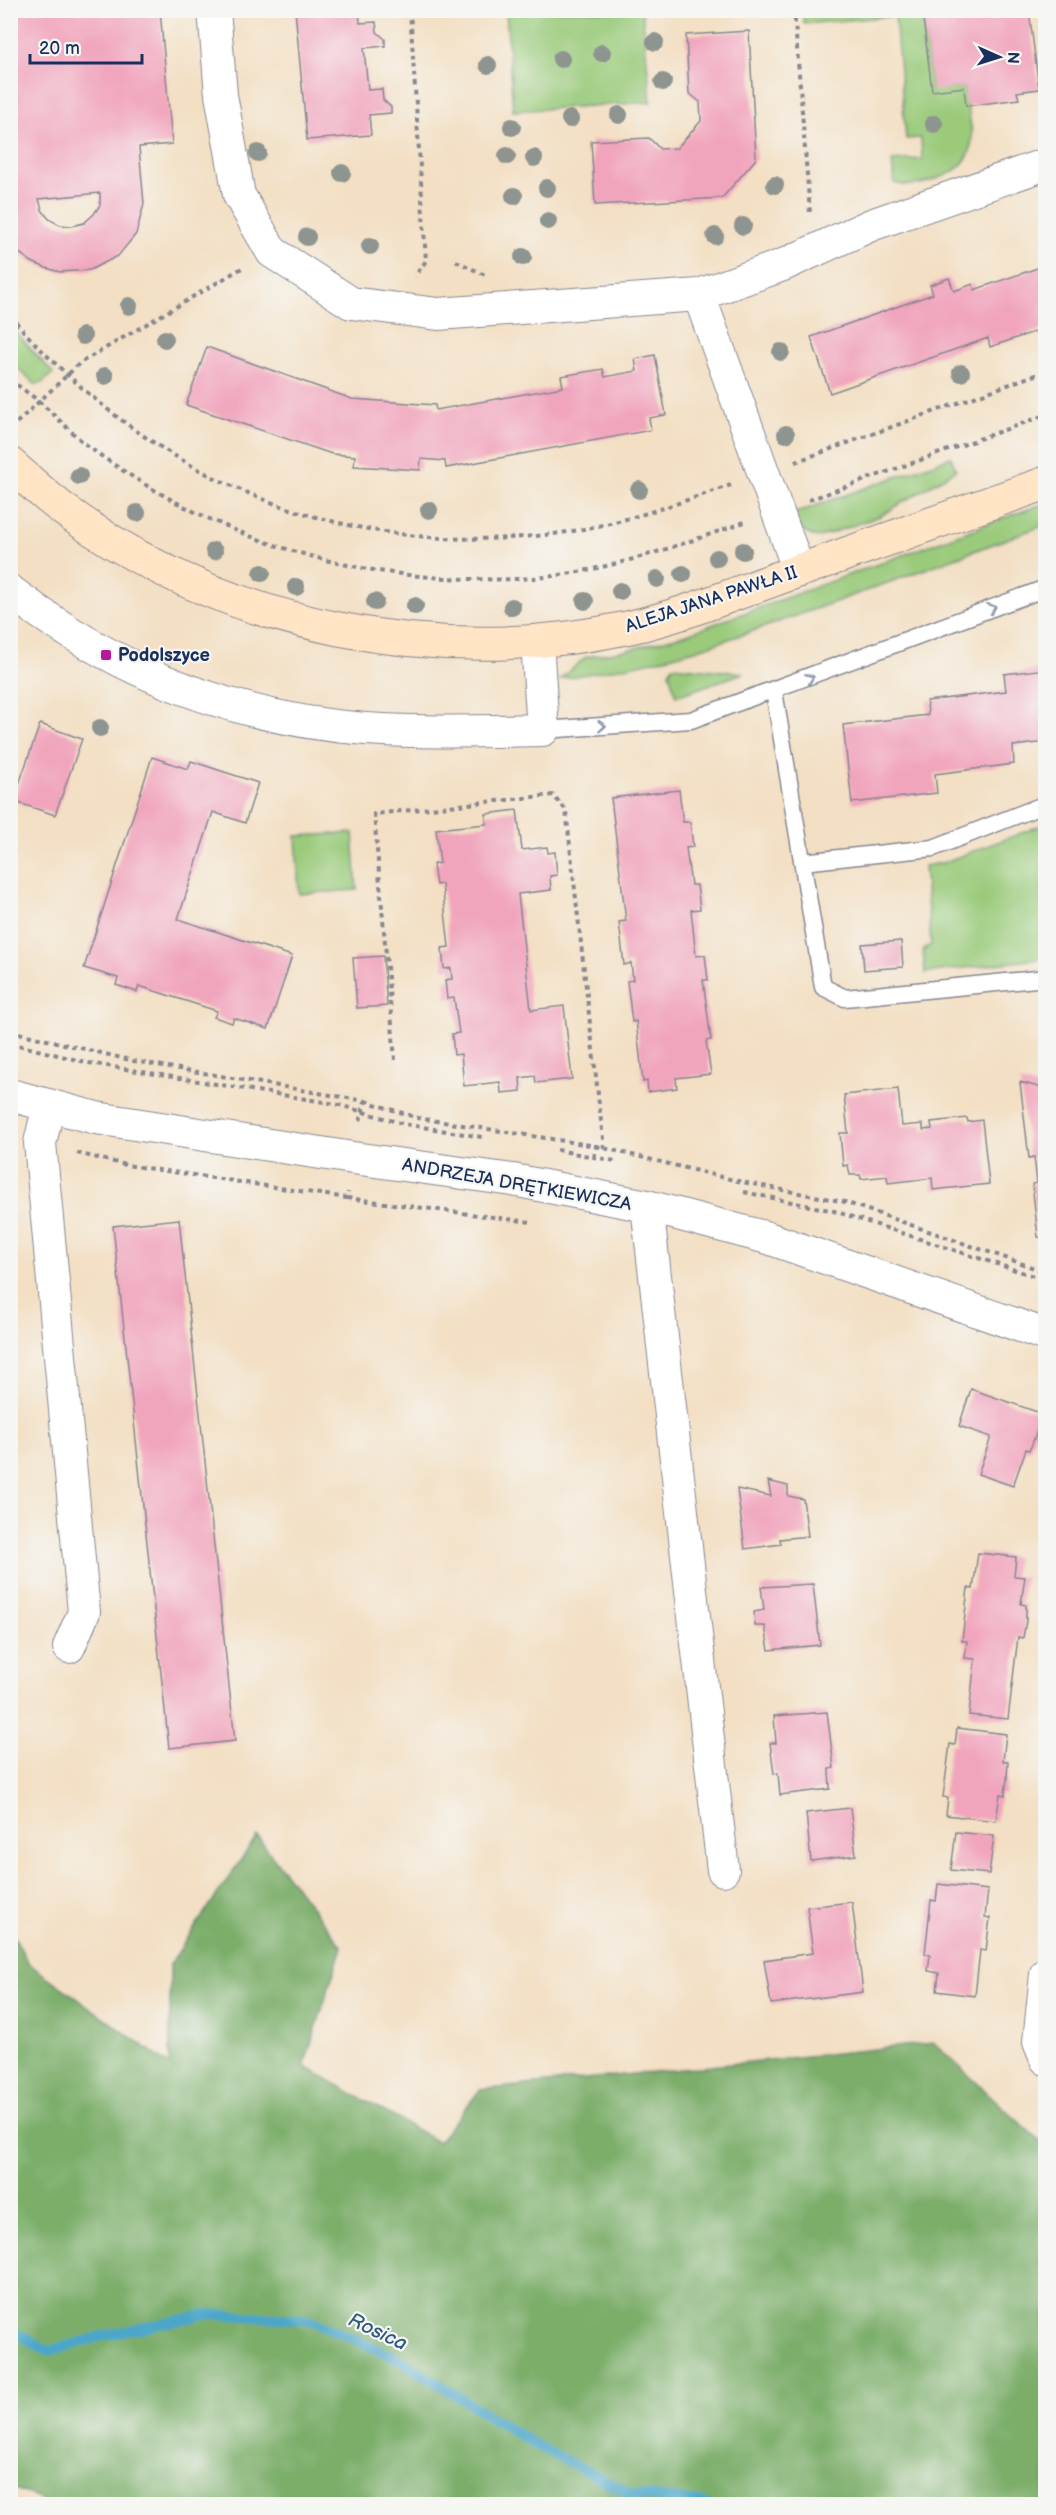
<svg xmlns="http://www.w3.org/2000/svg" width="1056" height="2515" viewBox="0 0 1056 2515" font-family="'Balsamiq Sans',sans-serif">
<rect width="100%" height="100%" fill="#f6f6f2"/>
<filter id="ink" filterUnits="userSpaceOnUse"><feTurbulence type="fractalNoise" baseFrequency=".0167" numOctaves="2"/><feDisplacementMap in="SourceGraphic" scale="12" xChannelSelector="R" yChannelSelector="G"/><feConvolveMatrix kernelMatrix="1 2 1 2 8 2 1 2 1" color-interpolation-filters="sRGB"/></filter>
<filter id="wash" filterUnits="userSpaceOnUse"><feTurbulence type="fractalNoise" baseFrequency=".008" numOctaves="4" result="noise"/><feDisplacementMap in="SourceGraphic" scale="24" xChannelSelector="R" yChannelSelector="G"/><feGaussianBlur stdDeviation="1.35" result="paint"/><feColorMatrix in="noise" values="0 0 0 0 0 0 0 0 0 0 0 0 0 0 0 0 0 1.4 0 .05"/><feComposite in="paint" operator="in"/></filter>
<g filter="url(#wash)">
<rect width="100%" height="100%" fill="#f3dfc3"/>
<path fill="#9aca7a" stroke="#5a7c6c" stroke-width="1.5" d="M506,11H642L651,102L513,111Z
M803,11H922L932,90L964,87C970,128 987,160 939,178C923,184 911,188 894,183L892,161L922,159L921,138L906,139L895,16L804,24Z
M11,327L53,373L42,383L35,384L11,363Z
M951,457L956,470L880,516L820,537C805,536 798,528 793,514Z
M1045,503V525C934,565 824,608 711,645C662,661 611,670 560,679L586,657L631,649L687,634Z
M673,666L744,673L676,696L669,672Z
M1045,824V958L925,973L923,950L931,945L924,866L942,863Z
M353,833L357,890L299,894L296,836Z"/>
<path fill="#7bae6a" stroke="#4b6e64" stroke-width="1.5" d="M257,1836L342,1947L304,2066L438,2142L480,2090L934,2043L1045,2146V2504H44V2501L11,2487V1930L28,1963L170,2065V1964Z"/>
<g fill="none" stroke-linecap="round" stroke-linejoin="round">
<path stroke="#4ba6c9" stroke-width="10" d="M10,2330L49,2351L107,2335L208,2314L310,2320L397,2358L532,2443L631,2494L707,2504"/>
</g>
<g id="blocks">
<path fill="#f1a5bd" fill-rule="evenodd" d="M10,10H160L172,144L139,147L144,204L136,234L118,256L90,270L60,272L46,268L32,262L10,246ZM100,193V205L94,214L84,223L72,226L60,225L49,219L42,210L39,199Z
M295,10H359L360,23L376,22L377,32L385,39V46L364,48L368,90L382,89L383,100L391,107V113L369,115L371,135L307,140Z
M922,10H1029L1039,89L1017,92L1019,99L966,106L964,87L932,91Z
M749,31L756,159L722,198L595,205L591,141L649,138L660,149L677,148L701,121L700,102L689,93L686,35Z
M1046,265V328L990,347L988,338L830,393L811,337L933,294L930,285L949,278L954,291L973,284L974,290Z
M207,347L352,399L435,405L436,410L563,387L561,376L603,369L605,377L637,371L635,359L655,355L666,415L649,418L651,430L446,468L445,461L421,459L420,470L354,466L355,456L332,454L186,405Z
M1046,669V742L1013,746L1014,764L935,774L937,793L852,803L843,725L928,715L927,701L1006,691L1004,674Z
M40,724L82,739L55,815L13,801Z
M152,757L188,769L191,761L258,783L245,823L213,812L178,919L292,956L268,1029L234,1018L232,1023L214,1017L217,1011L139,986L137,992L116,985L118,978L84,968Z
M679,790L683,822H690L693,847L686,848L691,885H697L700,909L691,910L696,956L705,955L708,980H703L711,1040L706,1041L711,1074L676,1078L677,1088L648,1092L647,1081L643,1082L636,1021L632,1022L627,981L633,980L631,963L624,965L619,922L626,921L611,798Z
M517,810L522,850L547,847L548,853L555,852L557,875L550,876L551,890L518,894L531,1010L564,1006L572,1079L536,1083L535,1076L520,1078L521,1091L501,1093L500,1082L464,1086L461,1054L454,1055L452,1034L459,1033L454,998L447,999L445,980L452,979L451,968L444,969L442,948L449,947L442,884L436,885L433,864L440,863L436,829L486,824V814Z
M901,941L903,967L864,970L862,944Z
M383,956L387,1006L357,1008L353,958Z
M1020,1082L1046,1089V1239L1038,1237L1032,1184L1037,1183L1034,1157L1029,1158Z
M898,1089L902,1126L923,1124V1130L932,1129L931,1122L967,1118L968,1122L982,1120L989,1184L933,1190L932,1178L888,1183L887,1176L861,1179L860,1175H850L848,1165L843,1166L840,1133H848L844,1095Z
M179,1219L235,1741L169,1748L113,1226Z
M971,1389L1043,1414L1031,1447L1029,1450L1026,1449L1013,1486L978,1474L991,1437L959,1426Z
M768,1481L788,1486V1496L803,1499L808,1536L780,1539L781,1544L745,1549L737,1489L771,1496Z
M978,1553L1016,1557L1014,1576L1025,1577L1021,1604L1026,1605V1621L1023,1638L1018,1637L1008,1719L969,1715L975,1659L965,1658L967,1641H962L968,1588L973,1589Z
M813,1584L820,1645L769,1650L765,1626H755L754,1612L764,1610L761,1587Z
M827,1712L834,1768L829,1769L830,1789L780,1795L778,1773L774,1774L770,1743H776L774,1716Z
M957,1728L1006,1734L1003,1761H1008L1007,1778L1005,1795L1000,1794L996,1821L946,1815L948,1798L943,1797L950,1744L955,1745Z
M850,1808L856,1855L811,1861L806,1813Z
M956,1832L994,1836L989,1874L951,1870Z
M938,1884L988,1890L985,1917L990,1918L988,1934L986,1951L980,1950L975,1996L937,1991L939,1973L928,1971L930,1955L925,1954L931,1900L936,1901Z
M852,1902L863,1992L771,2004L764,1960L813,1953L807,1907Z"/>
</g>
</g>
<g filter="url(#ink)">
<use href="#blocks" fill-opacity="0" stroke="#878790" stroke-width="1.5"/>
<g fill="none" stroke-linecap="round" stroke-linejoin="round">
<defs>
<path id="lane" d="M774,691L823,987L845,998L1046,978
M543,730L691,720L1046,588
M802,862L933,848L1046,804"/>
<path id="street" d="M214,10L221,95L239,195L272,252L351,303L438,314L699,295L783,265L871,225L1046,164
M699,295L799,571
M10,591C116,672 233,719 366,729C425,733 484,731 543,730L537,642
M10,1095L96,1118L353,1158L513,1180L647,1206L768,1238L1046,1335
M49,1105L40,1143L84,1612L69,1647
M647,1206L723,1870
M1046,1974L1039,2042L1046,2059"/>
<path id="secondary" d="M10,464C30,481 49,500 70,514C230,628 440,669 631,627C683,615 734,594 784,576C871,545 958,514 1046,483"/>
</defs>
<use href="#lane" stroke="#878790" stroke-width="19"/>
<use href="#street" stroke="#878790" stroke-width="34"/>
<use href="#secondary" stroke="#878790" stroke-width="35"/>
<path stroke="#878790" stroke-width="4" stroke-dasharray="4.5 4.5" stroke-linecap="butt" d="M410,10L426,261L415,276
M794,10L810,213
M456,261L485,275
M10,315C31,341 55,364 80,386C211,503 378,556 553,534C615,526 673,505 731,485
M10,379C20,388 32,395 42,404C61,421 79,441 100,455C203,528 319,571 445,578C488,580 530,581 572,573C631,563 688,542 745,522
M10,429L80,363L242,268
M795,462L1046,371
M809,500L1046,415
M10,1031L134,1061L365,1101L359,1125
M10,1039L13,1032
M10,1043L89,1063L336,1104L404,1124L482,1137
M395,1060L374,814L553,795L566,810L604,1148
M365,1101L418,1118L596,1146L594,1158
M596,1146L742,1182L845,1202L1046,1272
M557,1150L615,1161
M77,1153L126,1165L347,1198L348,1192
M744,1192L834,1211L1046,1280
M347,1198L531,1222"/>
<use href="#lane" stroke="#fff" stroke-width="16"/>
<use href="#street" stroke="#fff" stroke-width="32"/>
<use href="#secondary" stroke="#ffe4c6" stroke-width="33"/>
</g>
<g fill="#8e948f">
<circle cx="655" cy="42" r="9"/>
<circle cx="602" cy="53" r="9"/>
<circle cx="561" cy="59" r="9"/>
<circle cx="488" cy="65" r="9"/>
<circle cx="663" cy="82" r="9"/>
<circle cx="619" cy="115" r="9"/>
<circle cx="570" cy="119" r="9"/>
<circle cx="934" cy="124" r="9"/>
<circle cx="512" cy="127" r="9"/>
<circle cx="258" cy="153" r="9"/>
<circle cx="507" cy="156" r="9"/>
<circle cx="534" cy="158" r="9"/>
<circle cx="342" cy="173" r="9"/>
<circle cx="775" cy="185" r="9"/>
<circle cx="547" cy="188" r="9"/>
<circle cx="514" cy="196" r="9"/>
<circle cx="548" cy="221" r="9"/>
<circle cx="743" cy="226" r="9"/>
<circle cx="715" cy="236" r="9"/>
<circle cx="307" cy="237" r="9"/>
<circle cx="370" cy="246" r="9"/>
<circle cx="523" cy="257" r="9"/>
<circle cx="129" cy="306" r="9"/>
<circle cx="83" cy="336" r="9"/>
<circle cx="165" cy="339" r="9"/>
<circle cx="781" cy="352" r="9"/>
<circle cx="961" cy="373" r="9"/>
<circle cx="105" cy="376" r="9"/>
<circle cx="786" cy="434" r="9"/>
<circle cx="79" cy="476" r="9"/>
<circle cx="639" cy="490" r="9"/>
<circle cx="429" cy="510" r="9"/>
<circle cx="137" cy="513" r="9"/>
<circle cx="214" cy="551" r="9"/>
<circle cx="743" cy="551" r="9"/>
<circle cx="717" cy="558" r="9"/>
<circle cx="262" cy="573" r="9"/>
<circle cx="683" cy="574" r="9"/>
<circle cx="657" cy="579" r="9"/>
<circle cx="296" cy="587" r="9"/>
<circle cx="620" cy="591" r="9"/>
<circle cx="585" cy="601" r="9"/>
<circle cx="375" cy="602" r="9"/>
<circle cx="415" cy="606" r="9"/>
<circle cx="512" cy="607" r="9"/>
<circle cx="100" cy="728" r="9"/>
</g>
<defs><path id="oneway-chevron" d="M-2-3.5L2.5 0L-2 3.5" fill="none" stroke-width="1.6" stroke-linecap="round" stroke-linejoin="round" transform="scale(1.5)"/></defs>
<g stroke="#8d97ae">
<use href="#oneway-chevron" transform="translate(992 608) rotate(-21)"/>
<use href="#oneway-chevron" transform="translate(810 678) rotate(-21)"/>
<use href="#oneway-chevron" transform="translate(602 726) rotate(-4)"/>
</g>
</g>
<rect fill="#b5179e" stroke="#f6f6f2" stroke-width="2" x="100" y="649" width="12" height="12" rx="3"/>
<g text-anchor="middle" stroke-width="4.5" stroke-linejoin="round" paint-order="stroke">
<g font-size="18" fill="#1b2f5e" stroke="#f6f6f2">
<text transform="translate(711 599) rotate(-18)" y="6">ALEJA JANA PAWŁA II</text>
<text transform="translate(517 1184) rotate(10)" y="6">ANDRZEJA DRĘTKIEWICZA</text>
</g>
<g font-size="18" font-weight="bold" fill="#1b2f5e" stroke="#f6f6f2" text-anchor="start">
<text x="118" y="661">Podolszyce</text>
</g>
<g font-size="20" font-style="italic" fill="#2c5983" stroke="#f6f6f2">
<text transform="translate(378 2331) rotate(25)" y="7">Rosica</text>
</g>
</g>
<rect width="1056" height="2515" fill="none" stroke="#f6f6f2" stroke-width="36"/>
<g transform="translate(999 57) rotate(93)" stroke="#f6f6f2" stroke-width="4.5" paint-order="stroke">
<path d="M0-4.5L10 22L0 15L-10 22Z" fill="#1b2f5e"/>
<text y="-9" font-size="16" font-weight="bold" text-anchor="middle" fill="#1b2f5e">N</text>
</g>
<path d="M30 54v9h112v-9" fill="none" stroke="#1b2f5e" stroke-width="3"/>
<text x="39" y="54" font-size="18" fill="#1b2f5e" stroke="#f6f6f2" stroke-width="4.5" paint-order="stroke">20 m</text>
</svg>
